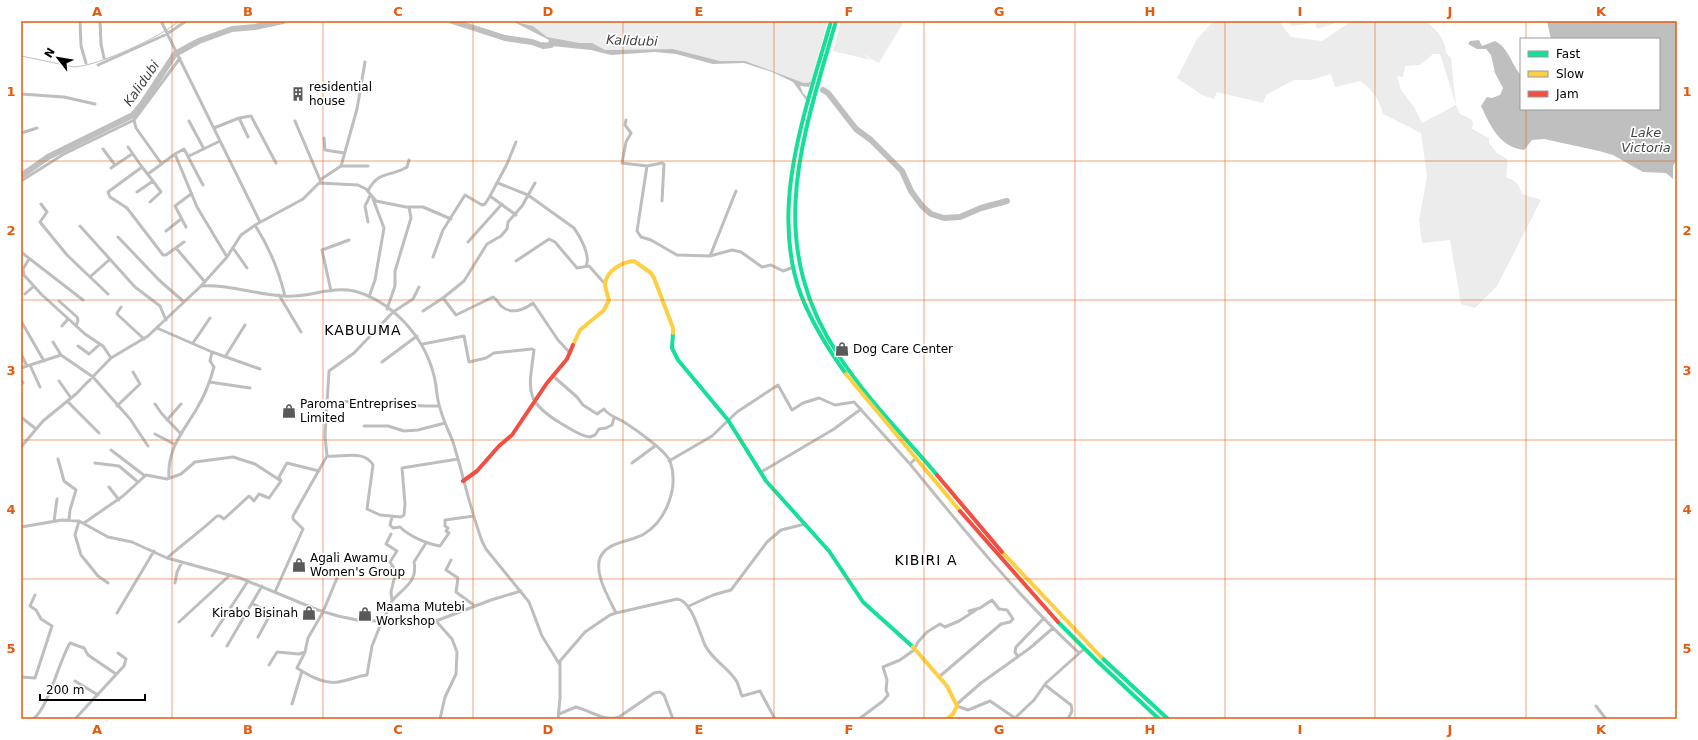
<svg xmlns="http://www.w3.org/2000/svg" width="1698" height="740" viewBox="0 0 1698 740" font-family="'DejaVu Sans',sans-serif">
<rect width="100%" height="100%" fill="#fff"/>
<path fill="#ececec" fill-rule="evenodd" d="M518,21H828L811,82L804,83L745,61H720L673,49L605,50L591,43H580L547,37L533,26Z
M841,21H904L879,63L861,53L871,60L833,51Z
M1214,21H1279L1291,37L1322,41L1352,21H1426C1437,31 1445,38 1446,53L1451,58L1456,105L1460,114L1471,119L1473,123L1472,129L1489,138V143L1497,153L1507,159C1509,166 1505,171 1507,178C1515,179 1520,186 1522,194L1541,200L1497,286L1475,308L1461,304L1450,240L1422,243L1419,220L1427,177L1421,133L1383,114C1380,100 1372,89 1360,81L1335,87L1331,74L1311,80H1294L1266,95L1263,103L1217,92L1214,99L1202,95L1177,78L1197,39ZM1433,54H1440L1456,105L1422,123L1414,107L1401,90L1397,76L1403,77L1405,66L1420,65Z
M1288,21H1335V23L1317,29L1315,23L1292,26Z"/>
<path fill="#bfbfbf" d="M512,21L533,26L547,37L580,43H592L605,50L673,49L720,61H745L804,83L811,82L809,87L800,86L803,93L807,97L806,100L793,82L772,72L744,63L713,64L676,54L655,52L611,55L591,50L542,45V42L548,43L549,40Z
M1547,21H1677V160L1673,166V179L1666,173L1643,172L1613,155L1599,151L1544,139L1532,140L1524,150C1499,147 1490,125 1481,106L1487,97L1492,98L1500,95L1503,88L1495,73L1491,55L1486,49H1477L1468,44L1470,41L1479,40L1482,46L1495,41C1509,48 1511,64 1521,75V109H1659V39H1551Z"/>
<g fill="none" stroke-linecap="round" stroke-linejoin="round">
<path stroke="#bfbfbf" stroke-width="1" d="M21,56L74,67C98,66 161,37 179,21"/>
<path stroke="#bfbfbf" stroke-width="6" d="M452,21L505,38L532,42L543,46L551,45
M823,90L828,93L856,129L871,140L902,171L911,191L922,206L931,214L944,218L960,217L981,208L1007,201
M21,176L48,157L133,115L142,104L175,54L199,41L232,29L255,27L283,21"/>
<path stroke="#bebebe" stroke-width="3" d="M80,21L81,46L86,63
M100,21L101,44L104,58
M161,21L260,222
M98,65L167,34L186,21
M21,94L64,97L95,104
M239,118L248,137
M134,120L136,128L161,163
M626,120L625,125L631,133L626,142L622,163L647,166L662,163L664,164L662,201
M189,121L204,149
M295,121L321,182
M214,128L239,118L251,116L276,163
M21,133L37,128
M324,138L325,150L344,153
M128,147L142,167
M103,149L115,165
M175,154L197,207L227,257
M189,156L220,141
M341,166L357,109L365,62
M647,166L637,231L641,237L651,240L677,255L710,256L732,250L741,252L762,267L771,265L783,271L794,267
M111,168L132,154
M148,174L175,154L184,149L203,185
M320,180L341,166H368
M21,181L64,154L134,120L180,58
M498,183L528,195L574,228C580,236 591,256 586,266
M368,191C378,170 392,177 407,167L409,160
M137,192L153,181L142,167L108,192L110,197L127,208L163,255H166L184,242
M490,196L507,164L516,142
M150,202L161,192L153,181
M41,204L47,212L40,222L67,255L90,277L109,260
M368,222L365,206L370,196
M255,225C269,247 279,271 285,296
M80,226L135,287L160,306L166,320
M186,227L175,206L191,194
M166,231L181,219
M118,237L159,280L184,302
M468,242L502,204
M176,248L205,282
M233,248L247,268
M21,252L83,300
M710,256L736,191
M433,257L443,230L465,195L482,205L485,204L490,196L516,215
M29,259L23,269L24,275L41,294L85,334L103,346L111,358
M516,261L549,239L555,242L577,268L589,266L605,284
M90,277L108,294
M201,286C230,284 257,295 285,296C308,298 331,286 354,291C392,301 423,336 433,372C437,384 436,397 440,408C443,420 449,431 453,442C463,474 470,509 482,541L486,549L529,602L542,636L560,665
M331,291L322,250L349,240
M25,294L34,286
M279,295L301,332
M369,297L375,280L384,228L373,199
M443,298L456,315L493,297C497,299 498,302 501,306C511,315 524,310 533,303L558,340L570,353
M59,301L77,317L78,320L76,326
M121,307L117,313L118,315L144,339
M387,309L395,286V271L411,218L409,207
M423,311L443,298L464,281L487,244L501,236L507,229L508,222L522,206L535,183
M21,321L44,361
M62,326L68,319
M157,328L212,352L260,369
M53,342L61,355
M193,343L210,318
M423,344L464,336L469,362L486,358L494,353L532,349L534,350C529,390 523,401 562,424C571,429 580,436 590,437L595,435L599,429L606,428L612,425L614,418
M78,346L89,354L100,344
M21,354L27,366
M225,357L245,325
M382,362L417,336
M30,365L40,387
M21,368L61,355L93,377L130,419L148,446
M553,376L577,397L583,405L597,414L604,409C609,416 617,418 624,422C635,429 665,450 670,461C679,486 667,520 644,534C631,542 607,541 600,558C594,574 609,598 616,613
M21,380L23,383
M59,381L71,398
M209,382L250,388
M67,401L99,433
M328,402C365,399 402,407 439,406
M155,404L162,414L181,434
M117,406L140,384L133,372
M21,417L36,429
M167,420L181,404
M364,426H388L404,431L418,430L445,423
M155,434L174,444
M21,447L43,421L76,394L111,358L148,336L201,286L227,257L241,235L257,224L303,199L319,183L358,185L366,189L376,201L406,207H423L451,219
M111,450L145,476
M327,456C342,458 364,449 373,465L367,509L380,515L401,517L404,515L405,504L402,468L458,459
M58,459L64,481L76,490L70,510L69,520
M669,461L712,436L737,412L778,385L792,410L803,403L819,398L835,405L854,402L910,464L916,458
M95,463L119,466L138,482
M632,463L655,446
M910,464C963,529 1017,595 1079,653
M761,472L834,429L861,409
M169,478C167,450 182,433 196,410C204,397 210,382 214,367L210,361L212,352
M109,487L119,500
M392,517L390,525L393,528L400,527C409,536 427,544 440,546L449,533L446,531L448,528L445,526V520L474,516
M54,521L57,499
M79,521L75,535L81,555L98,576L108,583
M84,523L123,496L146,475L167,479L181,474L195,462L233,457L255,464L281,481L279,477L287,463L319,471
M21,527L62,520L79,521L108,537L132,542L167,558L240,578L318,610L338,616L357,620L417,623L436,621L491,600L521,591
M391,534L386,544L397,551L390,562L396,571L391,592L392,601
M167,558C184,543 201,531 217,516H220L224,519L249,496L254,501L259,494L269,498L281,481
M451,560L446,570L458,578L456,592L475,606
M337,578L323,612L308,638L305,652L297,668C311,677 327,686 343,681C353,679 358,676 367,675L372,646L382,621
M175,583L177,572L182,562
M275,592L303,529L293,519V516L327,456L325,436L329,371L354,353L393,312L413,299L419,287
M253,604L271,613L258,637
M689,606L713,595L731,590L767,542L781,530L805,524
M117,613L154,551
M384,621C386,614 388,607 392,601C404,587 418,582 414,562L426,543
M436,621L452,639L457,652L456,674L445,697L440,719
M179,622L230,575
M212,636L248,581
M227,646L262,586
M1018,657L1015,652L1016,647L1044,618
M269,665L277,652L299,654L305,652
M21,677L35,678L52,626L41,619L36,610L30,606L35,595
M939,677L1001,624L1010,622L1013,619L1007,610L999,609L992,600L980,608L969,611
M75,681L98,695
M1045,685L1071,705L1072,711L1068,719
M292,704L302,671
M957,704L981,683L1030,648L1053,628
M957,706L968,710L990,701L1015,718
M1596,706L1606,719
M559,714L576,707C591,711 604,722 619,717L654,693L660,692L664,695L673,719
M33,719C48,709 59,661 70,643L84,648L88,655L116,674
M75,719L124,666L126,659L118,653
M558,719L560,698V661L585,632L610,615L616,613L677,599C692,601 699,632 705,645C712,660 729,668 737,682C739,686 740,692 742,696L760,691L775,719
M859,719L883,701L888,695L886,690L887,680L883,667L900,660L914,650L918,642L927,632L940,624L945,627L959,621L976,610
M1017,719L1015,718L1034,700L1046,683L1084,649"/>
<path stroke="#16e098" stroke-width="4" d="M831,21C807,107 768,206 801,295C812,323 828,349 846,374
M836,21C802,140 763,242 839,356C867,399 904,436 937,475
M673,333L672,348L678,360L728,420L766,481L829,551L863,602L913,647
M1058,622L1096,660L1159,719
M1101,657L1168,719"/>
<path stroke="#ffcf43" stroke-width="4" d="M573,345L580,330L604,310L609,300C608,296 605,288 605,284C607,270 622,262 634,261L651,273L654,278L673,328V333
M846,374L960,511
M1002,552L1101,657
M913,647L947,686L957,706L953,714L947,719"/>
<path stroke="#f24e42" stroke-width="4" d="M937,475L1002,552
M463,481L477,471L499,446L512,435L547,383L567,359L573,345
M960,511L1058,622"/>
</g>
<path fill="none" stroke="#e8590c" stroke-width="1" stroke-opacity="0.55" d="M172,21V719M323,21V719M473,21V719M623,21V719M774,21V719M924,21V719M1075,21V719M1225,21V719M1375,21V719M1526,21V39M1526,109V719M21,161H1677M21,300H1677M21,440H1677M21,579H1677"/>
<defs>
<symbol id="building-bare" viewBox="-9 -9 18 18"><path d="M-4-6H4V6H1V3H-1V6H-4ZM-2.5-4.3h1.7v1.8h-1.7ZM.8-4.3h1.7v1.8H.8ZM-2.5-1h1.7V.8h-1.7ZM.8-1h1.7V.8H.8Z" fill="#595959" stroke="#fff" stroke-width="2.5" paint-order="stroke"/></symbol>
<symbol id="shop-bare" viewBox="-9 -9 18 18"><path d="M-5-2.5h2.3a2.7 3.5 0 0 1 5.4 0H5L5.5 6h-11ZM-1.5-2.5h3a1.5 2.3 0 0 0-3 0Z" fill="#595959" stroke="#fff" stroke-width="2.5" paint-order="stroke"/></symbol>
</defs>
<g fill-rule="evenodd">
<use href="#building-bare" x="288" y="84" width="20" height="20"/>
<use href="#shop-bare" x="832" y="339" width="20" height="20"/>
<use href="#shop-bare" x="279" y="401" width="20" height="20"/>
<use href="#shop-bare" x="289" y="555" width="20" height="20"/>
<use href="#shop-bare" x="299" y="603" width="20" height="20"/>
<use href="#shop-bare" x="355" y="604" width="20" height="20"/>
</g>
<g text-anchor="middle" stroke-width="3.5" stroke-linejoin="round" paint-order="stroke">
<g font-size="12" fill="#000" stroke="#fff" text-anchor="start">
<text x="309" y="91">residential<tspan x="309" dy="14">house</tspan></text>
<text x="853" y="353">Dog Care Center</text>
<text x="300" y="408">Paroma Entreprises<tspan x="300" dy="14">Limited</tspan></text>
<text x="310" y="562">Agali Awamu<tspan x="310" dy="14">Women's Group</tspan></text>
<text x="376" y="611">Maama Mutebi<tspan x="376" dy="14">Workshop</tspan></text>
<text x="298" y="617" text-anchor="end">Kirabo Bisinah</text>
</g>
<g font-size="13" font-style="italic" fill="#444" stroke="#fff">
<text transform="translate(632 40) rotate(2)" y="5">Kalidubi</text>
<text transform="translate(141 83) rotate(-55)" y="5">Kalidubi</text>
<text x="1646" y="137">Lake<tspan x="1646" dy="15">Victoria</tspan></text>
</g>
<g font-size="14" letter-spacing="1" fill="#000" stroke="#fff">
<text x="363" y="335">KABUUMA</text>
<text x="926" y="565">KIBIRI A</text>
</g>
</g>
<rect width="1698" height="740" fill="none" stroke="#ffffff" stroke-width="44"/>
<rect x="1520" y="38" width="140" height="72" fill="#ffffff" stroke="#999999"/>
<rect x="1528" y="51" width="20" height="6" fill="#16e098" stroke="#999999"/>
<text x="1556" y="58" font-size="12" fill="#000000">Fast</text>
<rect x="1528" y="71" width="20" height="6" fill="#ffcf43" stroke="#999999"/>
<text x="1556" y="78" font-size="12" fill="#000000">Slow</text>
<rect x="1528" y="91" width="20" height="6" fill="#f24e42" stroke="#999999"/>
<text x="1556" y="98" font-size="12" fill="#000000">Jam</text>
<g transform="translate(58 58) rotate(301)" stroke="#ffffff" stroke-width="3" paint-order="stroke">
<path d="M0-3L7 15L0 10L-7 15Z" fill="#000000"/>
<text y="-6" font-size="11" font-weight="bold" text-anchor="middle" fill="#000000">N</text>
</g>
<path d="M40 694v6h105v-6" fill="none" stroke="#000000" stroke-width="2"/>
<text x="46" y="694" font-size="12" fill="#000000" stroke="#ffffff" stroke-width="3" paint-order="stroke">200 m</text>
<rect x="22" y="22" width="1654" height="696" fill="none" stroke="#e8590c" stroke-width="1.5"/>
<g font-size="13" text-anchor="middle" font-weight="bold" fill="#e8590c">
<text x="97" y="16">A</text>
<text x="248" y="16">B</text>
<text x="398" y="16">C</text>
<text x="548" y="16">D</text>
<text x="699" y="16">E</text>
<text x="849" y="16">F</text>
<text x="999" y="16">G</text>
<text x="1150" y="16">H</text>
<text x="1300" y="16">I</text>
<text x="1450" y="16">J</text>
<text x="1601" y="16">K</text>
<text x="11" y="96">1</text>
<text x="1687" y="96">1</text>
<text x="11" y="235">2</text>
<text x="1687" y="235">2</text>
<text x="11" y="375">3</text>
<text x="1687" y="375">3</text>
<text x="11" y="514">4</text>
<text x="1687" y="514">4</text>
<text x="11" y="653">5</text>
<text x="1687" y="653">5</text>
<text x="97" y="734">A</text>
<text x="248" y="734">B</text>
<text x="398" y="734">C</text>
<text x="548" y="734">D</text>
<text x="699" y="734">E</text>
<text x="849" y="734">F</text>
<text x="999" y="734">G</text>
<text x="1150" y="734">H</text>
<text x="1300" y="734">I</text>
<text x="1450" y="734">J</text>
<text x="1601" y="734">K</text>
</g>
</svg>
